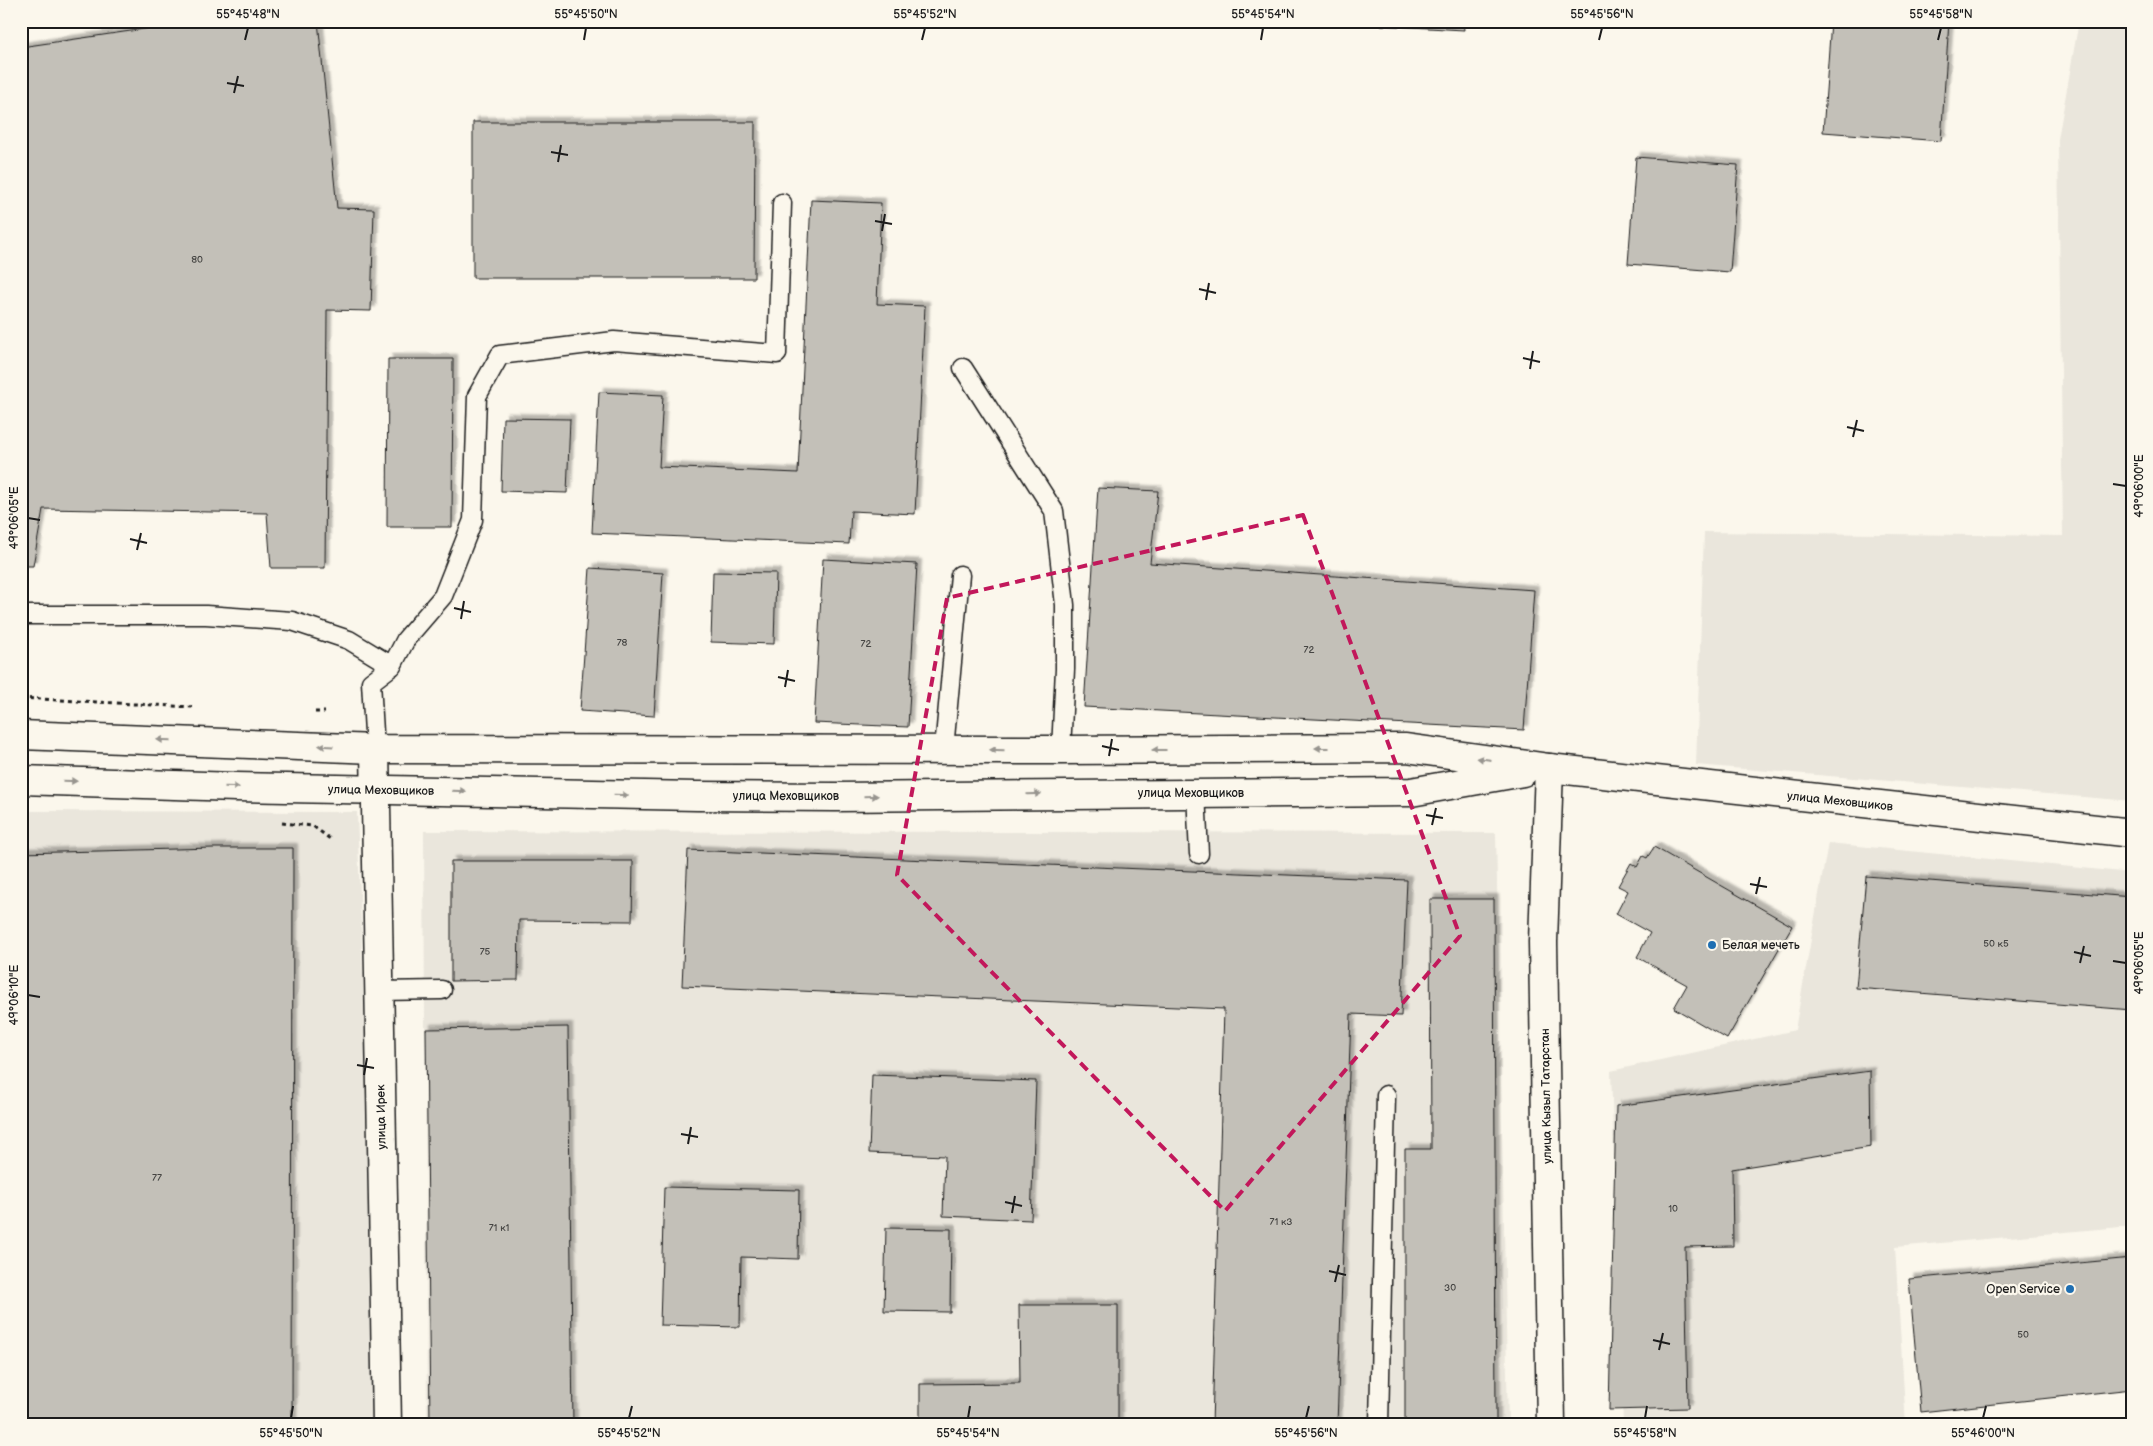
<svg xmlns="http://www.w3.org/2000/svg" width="2153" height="1446" viewBox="0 0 2153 1446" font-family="'Balsamiq Sans',sans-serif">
<defs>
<filter id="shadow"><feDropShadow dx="4.5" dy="-4.5" stdDeviation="1" flood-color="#0004"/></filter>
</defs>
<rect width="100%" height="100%" fill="#fbf7ec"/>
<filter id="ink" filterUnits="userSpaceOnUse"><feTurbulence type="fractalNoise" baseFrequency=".02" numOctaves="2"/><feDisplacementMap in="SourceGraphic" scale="10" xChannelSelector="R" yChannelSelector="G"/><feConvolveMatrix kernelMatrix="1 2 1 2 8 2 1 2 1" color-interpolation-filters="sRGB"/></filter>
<g filter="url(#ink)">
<path fill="#eae6dc" d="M2079,21H2132V801L1696,765L1704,532L2063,536L2058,139Z
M21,811L357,812L379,1425H21Z
M424,831L1496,833L1508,1425H427Z
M1828,843L2132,873V1226L1895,1247L1906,1425H1623L1611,1071L1795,1030Z"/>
<path fill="#c3c0b8" stroke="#1c1c1c" filter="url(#shadow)" d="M199,21H318L337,208L374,209L371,311L327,310L325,568H271L267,513L43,509L33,566H21V47Z
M1304,21H1463L1464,30Z
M1831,21H1949L1941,141L1823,132Z
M473,122H755L754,278H473Z
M1636,157L1738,165L1730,272L1628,264Z
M811,200L881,203L877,304L925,306L915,514L851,511L849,544L592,533L599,392L663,395L659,467L798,473Z
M388,359H453L452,527H387Z
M503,418L570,419L567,493L501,491Z
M1098,488L1158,491L1150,563L1534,590L1524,730L1084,707Z
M823,559L917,564L908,727L814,723Z
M590,568L663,573L654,716L580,711Z
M713,572L776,573L774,644L711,642Z
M1654,847L1792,926L1727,1039L1674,1008L1687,985L1637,957L1650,933L1616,914L1628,891L1618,886L1631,863L1637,867L1643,856L1647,858Z
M214,848H293L292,1425H21V853Z
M688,850L1407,880L1401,1016L1351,1014L1337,1425H1212L1224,1009L682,986Z
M451,861H633L632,921L519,920L518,980L451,981Z
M1866,876L2132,897V1010L1856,988Z
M1430,899H1494L1496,1425H1405V1149H1431Z
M568,1027L573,1425H430L426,1029Z
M1870,1071L1871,1147L1732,1169L1733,1246L1685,1247L1688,1408L1609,1410L1616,1106Z
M872,1075L1036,1081L1031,1220L943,1216L945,1156L869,1153Z
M664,1187L799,1190L798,1259L741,1257L740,1327L660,1325Z
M886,1228L951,1229L950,1312L884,1311Z
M2132,1258V1389L1921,1412L1909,1279Z
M1019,1305H1118V1425H920V1384L1020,1383Z"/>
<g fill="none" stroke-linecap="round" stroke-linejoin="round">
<defs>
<path id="lane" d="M963,368L1054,511L1065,605V669L1061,750
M21,615H206L292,621L349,640L392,666
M375,749L371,682L392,666L406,639L443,596L473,520L477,396L500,355L614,341L777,354L782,203
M944,749L960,575
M1196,793L1199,854
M379,991L442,990
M1379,1425L1386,1095"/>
<path id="street" d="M375,749L387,1425
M1549,768L1543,942L1551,1425"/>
<path id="secondary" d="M21,735L375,749L1061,750L1406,748L1549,768L2132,833
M21,780L236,787L697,796L836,797L1411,792L1523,772"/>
</defs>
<use href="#lane" stroke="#1c1c1c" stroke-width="21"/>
<use href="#street" stroke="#1c1c1c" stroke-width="31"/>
<use href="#secondary" stroke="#1c1c1c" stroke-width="31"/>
<path stroke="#1c1c1c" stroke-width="3" stroke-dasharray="4 4" stroke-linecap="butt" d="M21,698L192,707
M315,712H325
M282,823L313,826L330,839"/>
<use href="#lane" stroke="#fbf7ec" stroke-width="18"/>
<use href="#street" stroke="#fbf7ec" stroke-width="28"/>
<use href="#secondary" stroke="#fbf7ec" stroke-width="28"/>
</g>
<defs><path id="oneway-solid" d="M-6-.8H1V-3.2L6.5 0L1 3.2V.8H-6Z" transform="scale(1.25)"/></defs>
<g fill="#97948e">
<use href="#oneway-solid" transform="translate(164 740) rotate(-178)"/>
<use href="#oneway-solid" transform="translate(326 746) rotate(-177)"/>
<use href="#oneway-solid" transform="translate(1322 748) rotate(180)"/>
<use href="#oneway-solid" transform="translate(997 750) rotate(-179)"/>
<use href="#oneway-solid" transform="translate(1159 750) rotate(180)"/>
<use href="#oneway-solid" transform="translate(1484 759) rotate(-172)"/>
<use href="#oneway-solid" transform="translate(70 781) rotate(2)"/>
<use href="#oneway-solid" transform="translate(232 787) rotate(2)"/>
<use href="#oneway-solid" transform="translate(459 791) rotate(1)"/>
<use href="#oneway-solid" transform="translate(1034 794) rotate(-1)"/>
<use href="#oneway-solid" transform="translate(621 795) rotate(1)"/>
<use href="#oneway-solid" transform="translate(871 796) rotate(-1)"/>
</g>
</g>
<path fill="none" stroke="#c2185b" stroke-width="4" stroke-dasharray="10 6" stroke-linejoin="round" d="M1303,515L1460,936L1225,1211L897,875L947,598Z"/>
<path fill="none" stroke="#1c1c1c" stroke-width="2" d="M245,40L248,28M584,40L586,28M922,40L925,28M1261,40L1263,28M1599,40L1602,28M1938,40L1941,28M227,83L244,86M234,93L238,76M551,152L568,155M558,162L561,145M875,221L892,224M882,231L885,214M1199,289L1216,293M1206,300L1209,283M1523,358L1540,362M1530,369L1533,351M1847,427L1864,431M1853,437L1857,420M2113,484L2126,486M28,518L40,520M130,539L147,543M137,550L141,533M454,608L471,612M461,619L464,601M778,677L795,681M785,687L788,670M1102,746L1119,750M1109,756L1112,739M1426,815L1443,818M1432,825L1436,808M1750,884L1767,887M1756,894L1760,877M2074,952L2091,956M2113,961L2126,963M2080,963L2084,946M28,995L40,997M357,1065L374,1068M364,1075L367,1058M681,1134L698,1137M688,1144L691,1127M1005,1202L1022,1206M1012,1213L1015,1196M1329,1271L1346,1275M1335,1282L1339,1265M1653,1340L1670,1344M1659,1350L1663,1333M291,1418L293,1406M629,1418L632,1406M968,1418L970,1406M1306,1418L1309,1406M1645,1418L1647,1406M1983,1418L1986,1406"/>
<g fill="#1f6fb2" stroke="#fbf7ec" stroke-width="2">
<circle cx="1712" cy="945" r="5"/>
<circle cx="2070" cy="1289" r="5"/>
</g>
<g text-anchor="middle" stroke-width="4.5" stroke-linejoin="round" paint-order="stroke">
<g font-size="10" fill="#464543">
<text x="197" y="263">80</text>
<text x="622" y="646">78</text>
<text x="866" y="647">72</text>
<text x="1309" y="653">72</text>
<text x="1996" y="947">50 к5</text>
<text x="485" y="955">75</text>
<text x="157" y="1181">77</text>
<text x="1673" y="1212">10</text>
<text x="1281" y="1225">71 к3</text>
<text x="499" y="1231">71 к1</text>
<text x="1450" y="1291">30</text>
<text x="2023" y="1338">50</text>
</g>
<g font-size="12" fill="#1c1c1c" stroke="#fbf7ec">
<text transform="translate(381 790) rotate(1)" y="4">улица Меховщиков</text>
<text x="1191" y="797">улица Меховщиков</text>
<text x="786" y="800">улица Меховщиков</text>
<text transform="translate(1840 801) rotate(6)" y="4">улица Меховщиков</text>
<text transform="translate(1546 1096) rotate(-91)" y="4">улица Кызыл Татарстан</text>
<text transform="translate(381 1117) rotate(-91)" y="4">улица Ирек</text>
</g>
<g font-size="12" fill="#1c1c1c" stroke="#fbf7ec" text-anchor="start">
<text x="1722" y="949">Белая мечеть</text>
<text x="2060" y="1293" text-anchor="end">Open Service</text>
</g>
</g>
<rect width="2153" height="1446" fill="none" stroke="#fbf7ec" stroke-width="55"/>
<rect x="28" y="28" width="2098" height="1390" fill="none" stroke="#1c1c1c" stroke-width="2"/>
<g font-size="12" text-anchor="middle" fill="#1c1c1c">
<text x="248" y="18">55°45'48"N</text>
<text x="586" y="18">55°45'50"N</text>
<text x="925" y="18">55°45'52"N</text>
<text x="1263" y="18">55°45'54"N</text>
<text x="1602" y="18">55°45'56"N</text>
<text x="1941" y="18">55°45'58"N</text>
<text transform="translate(2139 486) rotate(-90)" y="4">49°06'00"E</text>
<text transform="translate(14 518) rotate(-90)" y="4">49°06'05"E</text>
<text transform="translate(2139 963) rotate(-90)" y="4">49°06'05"E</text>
<text transform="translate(14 995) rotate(-90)" y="4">49°06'10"E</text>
<text x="291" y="1437">55°45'50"N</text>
<text x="629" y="1437">55°45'52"N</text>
<text x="968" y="1437">55°45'54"N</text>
<text x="1306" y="1437">55°45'56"N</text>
<text x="1645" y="1437">55°45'58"N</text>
<text x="1983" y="1437">55°46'00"N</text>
</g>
</svg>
